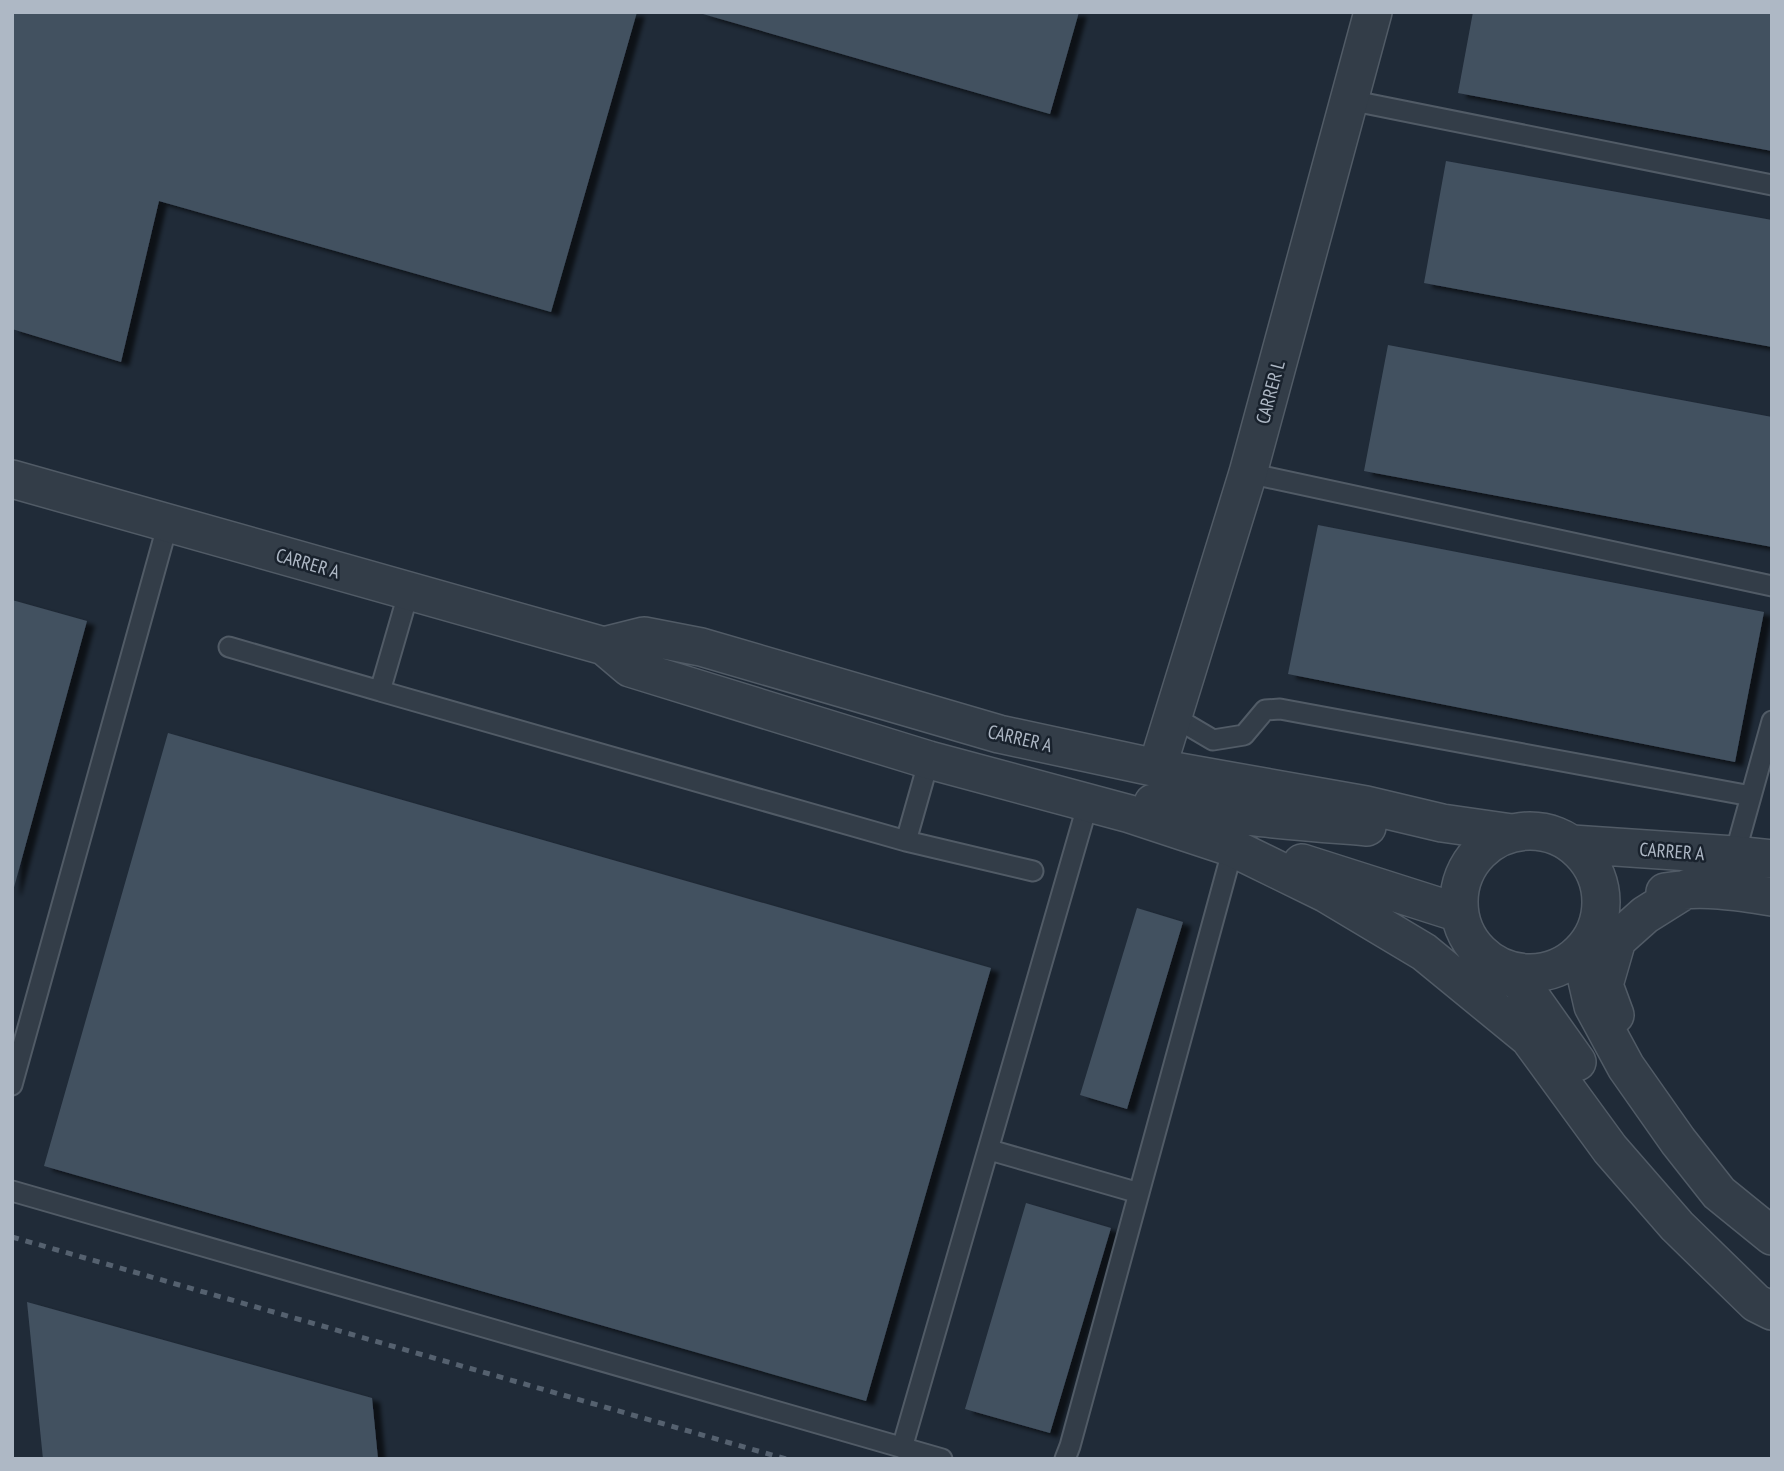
<svg xmlns="http://www.w3.org/2000/svg" width="1784" height="1471" viewBox="0 0 1784 1471" font-family="'PT Sans Narrow',sans-serif">
<defs>
<filter id="shadow"><feDropShadow dx="8" dy="4.5" stdDeviation="2" flood-color="#0009"/></filter>
</defs>
<rect width="100%" height="100%" fill="#202b38"/>
<path fill="#435160" filter="url(#shadow)" d="M12,12H637L551,312L159,201L121,362L12,329Z
M696,12H1079L1050,114Z
M1473,12H1772V151L1458,93Z
M1446,161L1772,220V347L1424,283Z
M1388,345L1772,417V547L1364,471Z
M1318,525L1764,612L1735,762L1288,674Z
M12,600L87,621L13,891H12Z
M168,733L991,968L866,1401L44,1166Z
M1137,908L1183,922L1127,1109L1080,1095Z
M1026,1203L1111,1228L1050,1433L965,1409Z
M27,1302L372,1398L378,1459H43Z"/>
<g fill="none" stroke-linecap="round" stroke-linejoin="round">
<defs>
<path id="lane" d="M1349,100L1772,185
M1248,473L1772,586
M409,591L380,691L906,841L929,760
M229,647L380,691
M1174,717L1213,740L1244,735L1265,710L1280,709L1751,796
M906,841L1033,871
M1733,861L1772,721
M12,1085L168,523
M990,1150L1139,1193
M12,1191L942,1459
M902,1448L1088,803
M1065,1459L1070,1446L1233,848"/>
<path id="street" d="M12,479L604,646L630,668L929,760L1130,814L1233,848L1327,894L1424,952L1529,1038L1610,1149L1677,1226L1756,1303L1772,1311
M604,646L644,636L701,647L999,734L1157,768L1366,805L1442,823L1512,833
M1157,768L1248,473L1373,12
M1153,803C1224,816 1295,821 1367,827
M1459 902a71 71 0 1 1 142 0a71 71 0 1 1-142 0Z
M1572,844L1734,855L1772,859
M1302,863L1459,913
M1665,892C1702,886 1736,891 1772,897
M1581,954L1593,1006L1626,1067L1678,1141L1719,1193L1772,1236
M1495,966L1521,983L1577,1062
M1615,1015L1604,985L1617,940L1645,915L1688,888"/>
</defs>
<use href="#lane" stroke="#515b66" stroke-width="23"/>
<use href="#street" stroke="#515b66" stroke-width="40"/>
<use href="#lane" stroke="#333d48" stroke-width="19"/>
<use href="#street" stroke="#333d48" stroke-width="37"/>
<path stroke="#55616f" stroke-width="5" stroke-dasharray="7 7" stroke-linecap="butt" d="M12,1237L786,1459"/>
</g>
<g text-anchor="middle" stroke-width="5" stroke-linejoin="round" paint-order="stroke">
<g font-size="19" fill="#aeb8c5" stroke="#19222d">
<text transform="translate(1270 392) rotate(-75)" y="7">CARRER L</text>
<text transform="translate(308 563) rotate(16)" y="7">CARRER A</text>
<text transform="translate(1020 738) rotate(13)" y="7">CARRER A</text>
<text transform="translate(1672 851) rotate(4)" y="7">CARRER A</text>
</g>
</g>
<rect width="1784" height="1471" fill="none" stroke="#aeb8c5" stroke-width="28"/>
</svg>
